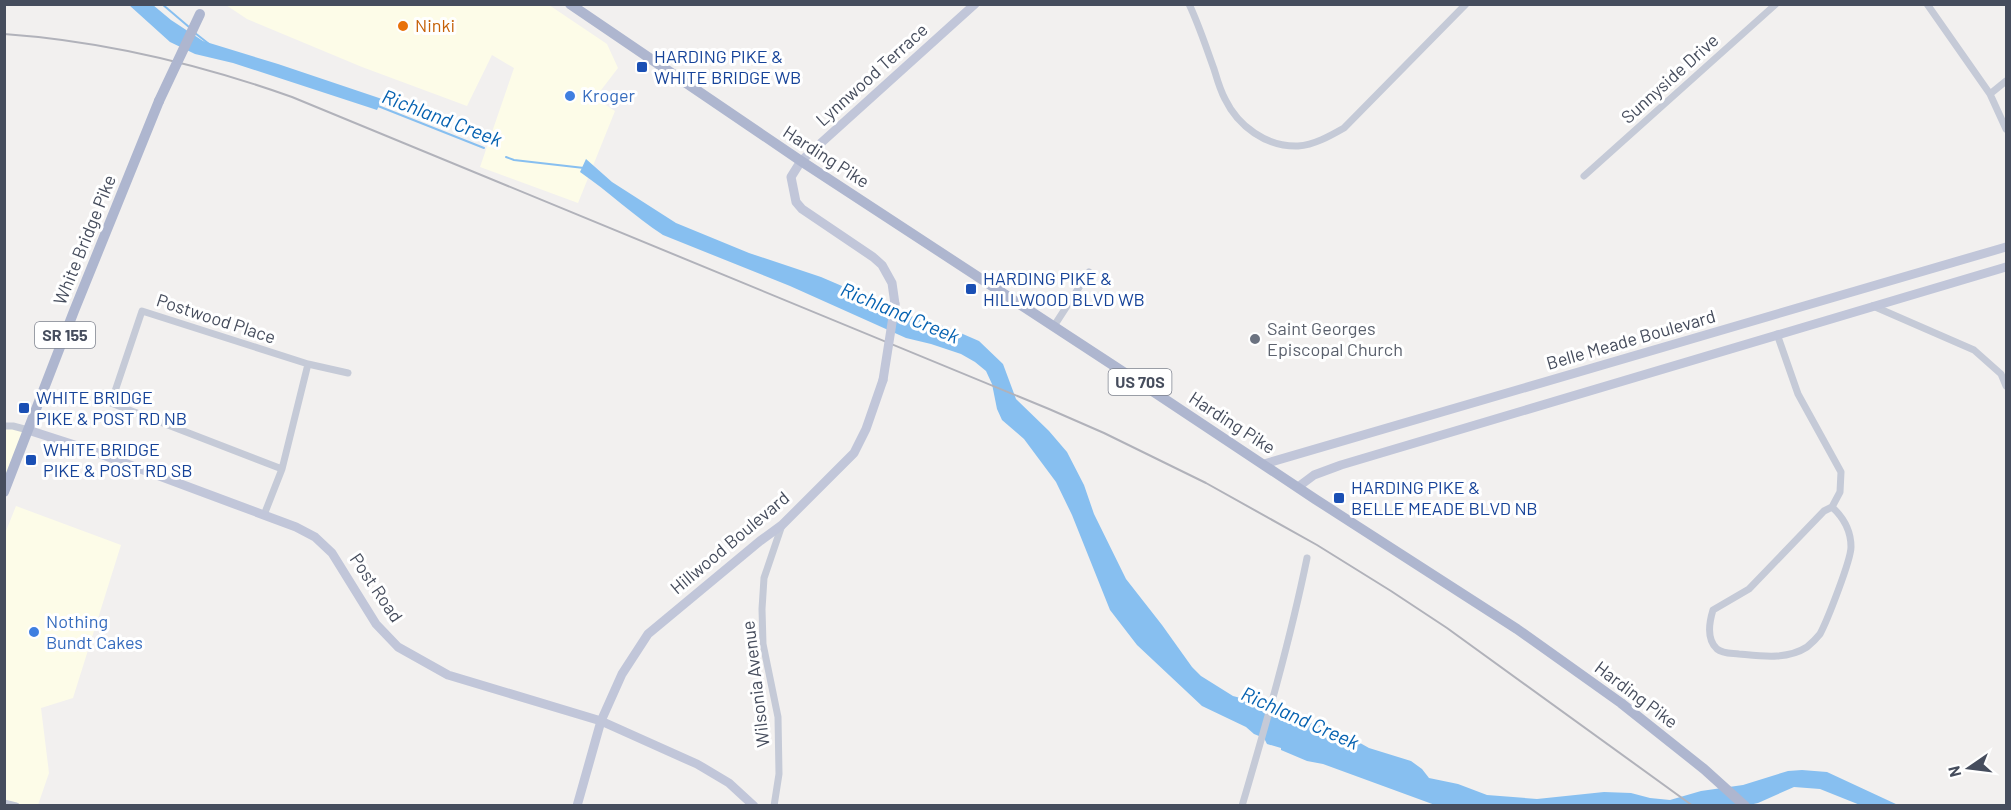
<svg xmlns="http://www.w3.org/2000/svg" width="2011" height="810" viewBox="0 0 2011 810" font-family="Barlow,sans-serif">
<rect width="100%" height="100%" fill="#f2f0ef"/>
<path fill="#fdfce8" d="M226,5H549L607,44L618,68L595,98L615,111L578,203L480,167L514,68L492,55L467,106L362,67L247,19Z
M5,426L28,430L5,490Z
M16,506L121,545L73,698L41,708L49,773L38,805H5L4,536Z"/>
<path fill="#87bff0" d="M129,5H153L171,20L203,41L278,64L382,99L377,110L233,63L195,54L170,42Z
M586,159L612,182L676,223L749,253L821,277L856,292L882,307L949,328L979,341L1003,364L1016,399L1049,431L1067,452L1084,485L1094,514L1126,579L1162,625L1192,667L1201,676L1233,696L1263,704L1266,709L1271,711L1277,707L1291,711L1309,722L1344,734L1369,748L1411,761L1422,769L1429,778L1458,784L1487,795L1537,799L1604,792L1631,793L1650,798L1670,800L1701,791L1743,785L1788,771L1802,770L1827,772L1898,805H1860L1820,789L1794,787L1758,803L1745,806L1435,805L1323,764L1307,761L1281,750V748L1267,744L1264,738L1254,734L1246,727L1202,706L1137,645L1110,610L1072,515L1056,482L1024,439L1002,420L997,409L992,384L986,371L975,362L961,354L931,344L906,338L790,286L663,235C634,216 609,192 580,172Z"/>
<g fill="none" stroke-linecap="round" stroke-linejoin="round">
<path stroke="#87bff0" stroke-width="2" d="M162,4L189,27
M195,33L209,44
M378,106L484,148
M506,157L514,160L584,168"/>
<path stroke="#c5cad7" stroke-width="7" d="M1189,4C1199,25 1206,47 1214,69C1217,79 1220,90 1225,99C1238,126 1266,147 1298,146C1314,145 1330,136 1344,128L1466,4
M1927,4L1990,94L2006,129
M1990,94L2006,81
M1584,176L1776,4
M1873,306L1974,350L2001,374L2006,386
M1054,326L1089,272
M1777,334L1798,394L1841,472L1840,492L1832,507
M308,364L282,469L111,403L142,311L308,364L348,373
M4,426H13L28,430
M1832,507C1844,518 1851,531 1851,547C1851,560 1827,621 1820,634C1816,639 1812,643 1807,647C1787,660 1761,656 1739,654C1732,653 1723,654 1717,649C1706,639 1709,623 1713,610L1749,589L1824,511Z
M264,515L282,469
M4,803L16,806
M774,806L779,774L778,717L763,644L762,609L764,578L782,525
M1242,806C1266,724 1290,641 1307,558"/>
<path stroke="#c1c6d9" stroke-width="9" d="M895,304L892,283L882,265L873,257L802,209L796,202L791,177L801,161L975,4
M28,430L87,449L296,527L315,537L332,553L376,624L398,647L448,675L601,721L697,764L729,783L754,806
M1264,464L2006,247
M1298,487L1314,475L1341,465L2006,267
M577,806L601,721L622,674L648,634L760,541L782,525L854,453L866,429L883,380"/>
<path stroke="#aeb6cf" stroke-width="10" d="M570,4L801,161L1157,394L1315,499L1517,629L1621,703L1704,769L1745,806
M4,492L74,311L159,101"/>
<path stroke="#b1b2ba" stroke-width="2" d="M4,34C103,41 199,64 292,97L1049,409L1104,433L1206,483L1317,545L1391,591L1447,628L1693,806"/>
<path stroke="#c1c6d9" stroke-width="9" d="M883,380L895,304"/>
<path stroke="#aeb6cf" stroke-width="10" d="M159,101L200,14"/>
</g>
<circle fill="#e8710a" stroke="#fff" stroke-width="2" cx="403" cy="26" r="6"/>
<g fill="#1a4fb4" stroke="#fff" stroke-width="2">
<rect x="636" y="61" width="12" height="12" rx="3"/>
<rect x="965" y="283" width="12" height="12" rx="3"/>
<rect x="18" y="402" width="12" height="12" rx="3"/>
<rect x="25" y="454" width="12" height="12" rx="3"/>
<rect x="1333" y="492" width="12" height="12" rx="3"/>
</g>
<g fill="#3f7fe0" stroke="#fff" stroke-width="2">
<circle cx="570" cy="96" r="6"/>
<circle cx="34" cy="632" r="6"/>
</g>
<circle fill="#6b7280" stroke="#fff" stroke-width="2" cx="1255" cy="339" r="6"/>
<g text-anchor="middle" stroke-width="6" stroke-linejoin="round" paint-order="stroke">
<g fill="#fff" stroke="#7e828e" stroke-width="1.5">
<rect x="35" y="322" width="60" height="26" rx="4.5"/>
<rect x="1108.5" y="369" width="63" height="26" rx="4.5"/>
</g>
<g font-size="16" font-weight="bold" fill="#464d5d">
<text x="65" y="341">SR 155</text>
<text x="1140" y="388">US 70S</text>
</g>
<g font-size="18" fill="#c56008" stroke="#fff" text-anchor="start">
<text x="415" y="32">Ninki</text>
</g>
<g font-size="18" fill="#164399" stroke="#fff" text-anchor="start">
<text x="654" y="63">HARDING PIKE &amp;<tspan x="654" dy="21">WHITE BRIDGE WB</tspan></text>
<text x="983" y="285">HARDING PIKE &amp;<tspan x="983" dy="21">HILLWOOD BLVD WB</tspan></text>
<text x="36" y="404">WHITE BRIDGE<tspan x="36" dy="21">PIKE &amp; POST RD NB</tspan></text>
<text x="43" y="456">WHITE BRIDGE<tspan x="43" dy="21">PIKE &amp; POST RD SB</tspan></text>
<text x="1351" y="494">HARDING PIKE &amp;<tspan x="1351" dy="21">BELLE MEADE BLVD NB</tspan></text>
</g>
<g font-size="18" fill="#464d5d" stroke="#fff">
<text transform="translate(872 75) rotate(-42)" y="6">Lynnwood Terrace</text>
<text transform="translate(1670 79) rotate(-42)" y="6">Sunnyside Drive</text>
<text transform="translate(826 157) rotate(33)" y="6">Harding Pike</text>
<text transform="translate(85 240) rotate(-68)" y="6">White Bridge Pike</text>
<text transform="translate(216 319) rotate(18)" y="6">Postwood Place</text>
<text transform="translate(1631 340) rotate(-16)" y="6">Belle Meade Boulevard</text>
<text transform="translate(1232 423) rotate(33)" y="6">Harding Pike</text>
<text transform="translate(730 543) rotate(-40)" y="6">Hillwood Boulevard</text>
<text transform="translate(376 588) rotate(56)" y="6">Post Road</text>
<text transform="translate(756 684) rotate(-97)" y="6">Wilsonia Avenue</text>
<text transform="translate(1636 695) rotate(37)" y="6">Harding Pike</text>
</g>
<g font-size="18" fill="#366cbe" stroke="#fff" text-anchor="start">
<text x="582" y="102">Kroger</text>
<text x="46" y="628">Nothing<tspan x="46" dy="21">Bundt Cakes</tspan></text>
</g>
<g font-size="18" fill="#5b616d" stroke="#fff" text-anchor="start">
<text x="1267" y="335">Saint Georges<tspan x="1267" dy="21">Episcopal Church</tspan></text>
</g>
<g font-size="20" font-style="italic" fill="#0662b1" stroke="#fff">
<text transform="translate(442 118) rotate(21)" y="7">Richland Creek</text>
<text transform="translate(900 313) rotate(23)" y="7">Richland Creek</text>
<text transform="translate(1300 718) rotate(24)" y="7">Richland Creek</text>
</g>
</g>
<rect width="2011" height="810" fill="none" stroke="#464d5d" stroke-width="12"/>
<g transform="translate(1969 768) rotate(256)" stroke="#ffffff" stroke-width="4.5" paint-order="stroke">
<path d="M0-4.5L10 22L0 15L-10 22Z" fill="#464d5d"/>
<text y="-9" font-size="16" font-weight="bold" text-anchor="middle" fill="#464d5d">N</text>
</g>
</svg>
